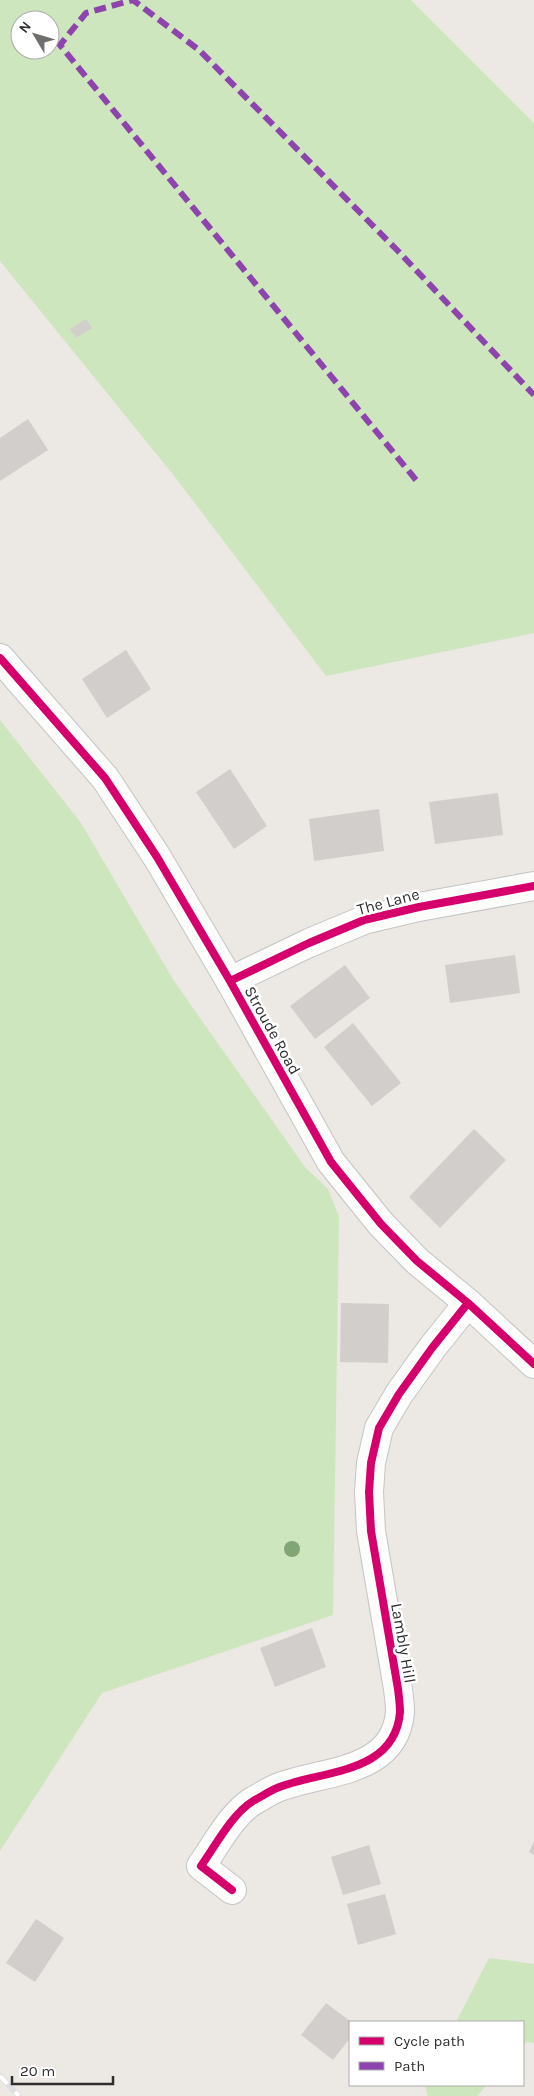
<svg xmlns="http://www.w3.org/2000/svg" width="534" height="2096" viewBox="0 0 534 2096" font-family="Karla,sans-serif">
<rect width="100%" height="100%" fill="#ece8e4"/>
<path fill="#cee6be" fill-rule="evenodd" d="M0,0H411L534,123V633L326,676L175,477L0,261ZM20,20H50V50H20Z
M0,720L81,823L174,981L305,1167L328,1189L339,1217L333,1615L102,1693L0,1851Z
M489,1958L534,1964V2043L527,2042L523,2047V2022H456Z
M425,2085H487L477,2096H428Z"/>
<path fill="#d1cecb" d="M86,319L92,328L76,338L70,329Z
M28,419L48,450L0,481V438Z
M126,650L151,689L107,718L82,679Z
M230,769L267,826L234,849L196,792Z
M498,793L503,835L435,844L429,802Z
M379,809L384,851L314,861L309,819Z
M515,955L520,993L450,1003L445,965Z
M345,965L370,998L315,1039L290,1006Z
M353,1023L401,1083L372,1106L324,1047Z
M474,1129L506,1160L440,1228L409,1197Z
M341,1303L389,1304L388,1363L340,1362Z
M312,1628L326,1667L275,1687L260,1648Z
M534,1841V1855L529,1852Z
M369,1845L381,1884L343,1895L331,1857Z
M385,1894L396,1934L358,1945L347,1904Z
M36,1919L64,1938L35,1982L6,1963Z
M326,2003L350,2021V2038L333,2060L301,2035Z"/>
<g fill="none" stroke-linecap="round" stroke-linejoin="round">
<defs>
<path id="minor" d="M230,981L309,943L364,920L419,907L534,886
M232,1890L201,1866C216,1845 231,1815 253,1801C261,1797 269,1791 277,1788C321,1770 395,1775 400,1712C400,1705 399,1697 398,1689L371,1531L369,1492L371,1463L379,1428L399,1394L432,1348L468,1303"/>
<path id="tertiary" d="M0,658L105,778L157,857L230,981L331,1162L381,1224L417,1261L468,1303L534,1364"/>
</defs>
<use href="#minor" stroke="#c5c4c5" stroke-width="30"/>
<use href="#tertiary" stroke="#c5c4c5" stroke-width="30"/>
<use href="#minor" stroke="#fcfcfb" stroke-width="28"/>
<use href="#tertiary" stroke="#fcfcfb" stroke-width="28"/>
<defs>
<path id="rail" d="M0,2076L19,2096"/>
</defs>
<use href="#rail" stroke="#dfdfe1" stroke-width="5.5"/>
<use href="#rail" stroke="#fff" stroke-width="4" stroke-dasharray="11" stroke-linecap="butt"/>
<path stroke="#8e44ad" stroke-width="6" stroke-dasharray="12 6" stroke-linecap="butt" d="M416,480L60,45L86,13L133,0L199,50L398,251L534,395"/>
<defs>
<path id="cycleway" d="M0,658L105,778L157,857L230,981L331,1162L381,1224L417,1261L468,1303L534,1364
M230,981L309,943L364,920L419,907L534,886
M232,1890L201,1866C216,1845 231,1815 253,1801C261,1797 269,1791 277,1788C321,1770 395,1775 400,1712C400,1705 399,1697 398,1689L371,1531L369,1492L371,1463L379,1428L399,1394L432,1348L468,1303"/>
</defs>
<use href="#cycleway" stroke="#fff" stroke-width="11"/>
<use href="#cycleway" stroke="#d6006c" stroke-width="8"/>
</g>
<circle fill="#82a575" cx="292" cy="1549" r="8"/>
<g text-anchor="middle" stroke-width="5" stroke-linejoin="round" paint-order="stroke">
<g font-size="16" fill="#2e2e2e" stroke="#fff">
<text transform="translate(388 901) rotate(-15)" y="6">The Lane</text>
<text transform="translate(273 1030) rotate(61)" y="6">Stroude Road</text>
<text transform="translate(404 1643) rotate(80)" y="6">Lambly Hill</text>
</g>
</g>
<rect x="349" y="2021" width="175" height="65" fill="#ffffff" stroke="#ababab"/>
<rect x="359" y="2037" width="25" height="8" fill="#d6006c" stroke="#ababab"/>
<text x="394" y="2046" font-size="15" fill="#2e2e2e">Cycle path</text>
<rect x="359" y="2062" width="25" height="8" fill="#8e44ad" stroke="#ababab"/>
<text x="394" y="2071" font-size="15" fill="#2e2e2e">Path</text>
<g transform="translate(35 35) rotate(308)"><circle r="24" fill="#ffffff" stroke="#ababab"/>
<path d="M0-4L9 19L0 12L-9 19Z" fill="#706f6e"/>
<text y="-8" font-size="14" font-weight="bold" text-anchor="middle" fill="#2e2e2e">N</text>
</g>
<path d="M12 2076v8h101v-8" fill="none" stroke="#2e2e2e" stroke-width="2.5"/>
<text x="20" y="2076" font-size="15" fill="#2e2e2e" stroke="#ffffff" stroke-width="4" paint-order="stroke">20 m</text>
</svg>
